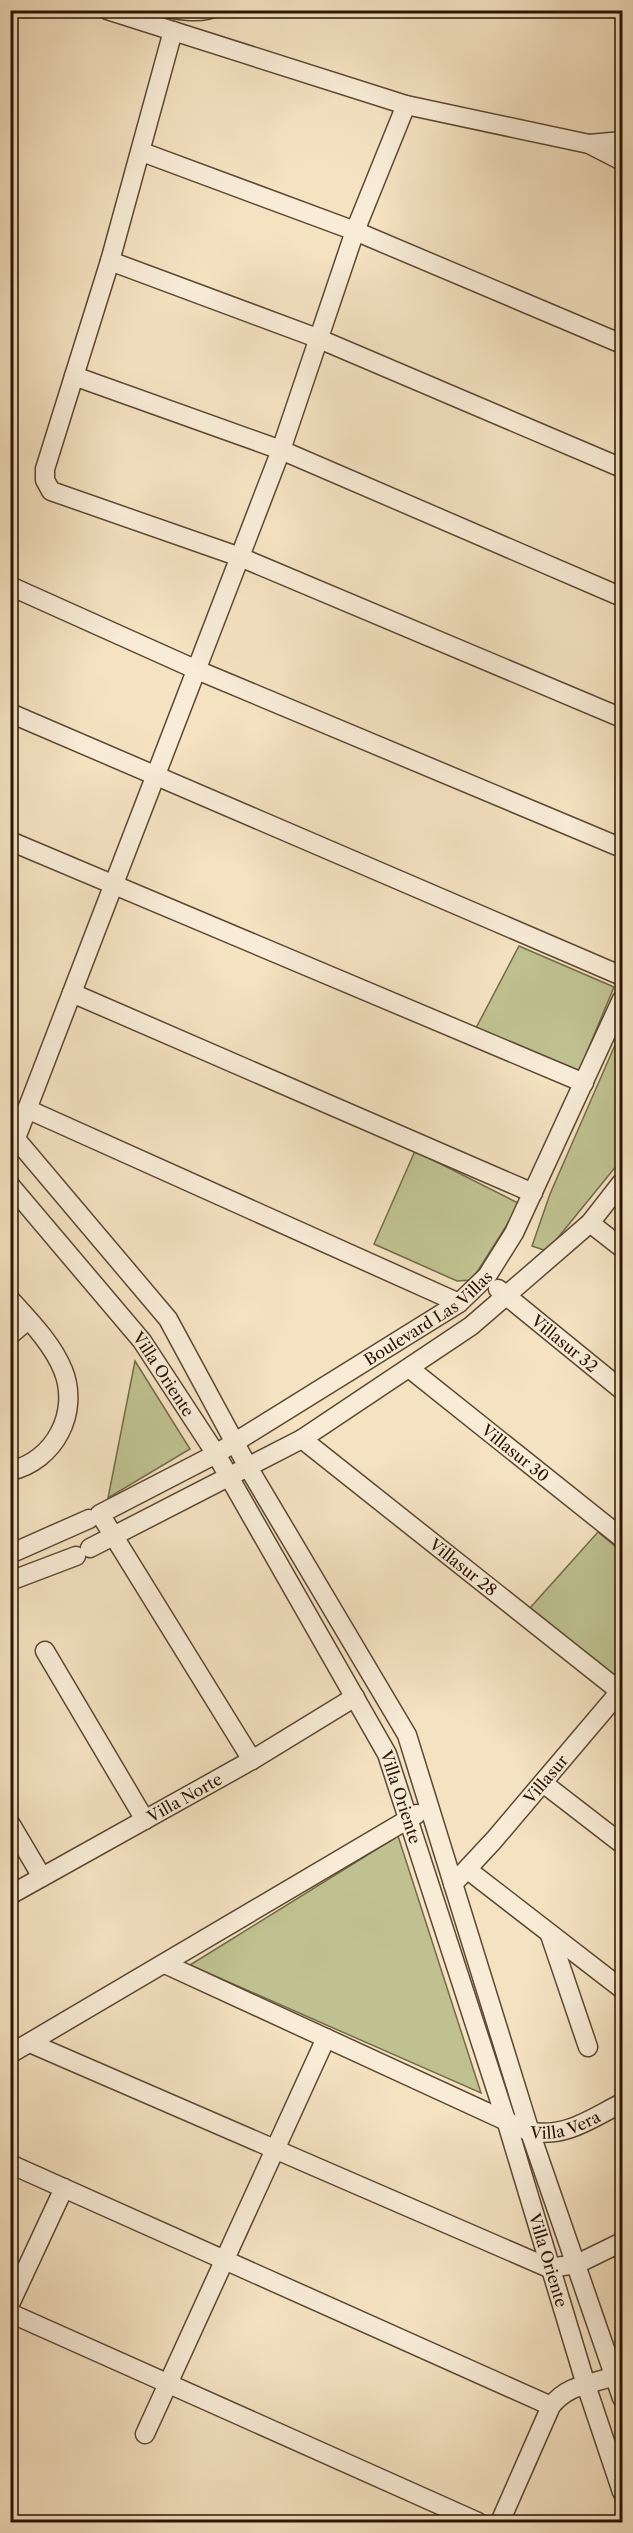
<svg xmlns="http://www.w3.org/2000/svg" width="633" height="2533" viewBox="0 0 633 2533" font-family="'Libre Caslon Text',serif">
<rect width="100%" height="100%" fill="#f4e2c1"/>
<filter id="stains"><feTurbulence type="fractalNoise" baseFrequency=".00333" numOctaves="4"/><feColorMatrix values="0 0 0 0 .2 0 0 0 0 .09 0 0 0 0 .02 0 0 0 .5 -.17"/></filter>
<radialGradient id="worn" r=".72"><stop offset=".6" stop-color="#630" stop-opacity="0"/><stop offset="1" stop-color="#630" stop-opacity=".3"/></radialGradient>
<path fill="#bfc290" stroke="#746b49" stroke-width="1.5" d="M519,946L614,987L577,1076L476,1028Z
M622,1029V1159L547,1251L532,1246L550,1194Z
M415,1151L520,1204L472,1280L457,1281L374,1244Z
M135,1361L190,1449L108,1498Z
M598,1532L622,1552V1674L618,1680L530,1608Z
M398,1836L481,2093L190,1965Z"/>
<g fill="none" stroke-linecap="round" stroke-linejoin="round">
<defs>
<path id="service" d="M152,10C172,13 200,21 219,10"/>
<g id="minor">
<path d="M107,10L406,105L589,144L622,161"/>
<path d="M173,31L110,261L45,469V480L51,491L240,557L622,718"/>
<path d="M589,144L622,141"/>
<path d="M142,152L355,231L622,344"/>
<path d="M110,261L317,338L622,468"/>
<path d="M74,376L281,450L622,597"/>
<path d="M10,586L197,670L622,848"/>
<path d="M10,713L622,976"/>
<path d="M10,841L584,1083"/>
<path d="M72,993L533,1193"/>
<path d="M27,1109L459,1303"/>
<path d="M10,1132L168,1319L248,1467L407,1735L530,2132L622,2398"/>
<path d="M10,1143L16,1138L281,450L355,231L406,105"/>
<path id="s1" d="M10,1185L142,1341L216,1454L387,1754L506,2120L586,2385L622,2492"/>
<path d="M590,1223L622,1248"/>
<path id="s2" d="M498,1289L622,1390"/>
<path d="M10,1299C29,1320 52,1343 63,1370C80,1412 55,1461 10,1471"/>
<path d="M10,1335L28,1320"/>
<path id="s3" d="M409,1368L622,1538"/>
<path id="s4" d="M302,1439L622,1693"/>
<path d="M90,1548L302,1439L471,1326L590,1223L622,1182"/>
<path d="M10,1554L89,1519"/>
<path d="M10,1581L76,1556"/>
<path d="M45,1651L145,1820"/>
<path id="s5" d="M252,1760L100,1514L216,1454L459,1303L487,1276L514,1233L622,999"/>
<path d="M543,1783L622,1844"/>
<path d="M10,1823L42,1877"/>
<path d="M468,1870L622,1989"/>
<path id="s6" d="M453,1884L494,1840L622,1689"/>
<path id="s7" d="M10,1895L252,1760L355,1697"/>
<path d="M550,1935L588,2047"/>
<path id="s8" d="M165,1964L530,2132C568,2137 590,2119 622,2103"/>
<path d="M30,2043L549,2268L577,2264L622,2242"/>
<path d="M10,2054L417,1814"/>
<path d="M10,2164L551,2406"/>
<path d="M10,2304L64,2188"/>
<path d="M10,2313L478,2522"/>
<path d="M145,2434L326,2038"/>
<path d="M500,2522L551,2406C570,2382 595,2385 622,2373"/>
</g>
</defs>
<use href="#service" stroke="#5c4832" stroke-width="12"/>
<use href="#minor" stroke="#5c4832" stroke-width="21"/>
<use href="#service" stroke="#f8ecd7" stroke-width="9"/>
<use href="#minor" stroke="#f8ecd7" stroke-width="18"/>
</g>
<g text-anchor="middle" stroke-width="4.5" stroke-linejoin="round" paint-order="stroke">
<g font-size="16" fill="#291402" stroke="#f8ecd7">
<text dy="6" stroke="none"><textPath href="#s5" startOffset="672">Boulevard Las Villas</textPath></text>
<text dy="6" stroke="none"><textPath href="#s2" startOffset="86">Villasur 32</textPath></text>
<text dy="6" stroke="none"><textPath href="#s1" startOffset="244">Villa Oriente</textPath></text>
<text dy="6" stroke="none"><textPath href="#s3" startOffset="136">Villasur 30</textPath></text>
<text dy="6" stroke="none"><textPath href="#s4" startOffset="206">Villasur 28</textPath></text>
<text dy="6" stroke="none"><textPath href="#s6" startOffset="140">Villasur</textPath></text>
<text dy="6" stroke="none"><textPath href="#s7" startOffset="200">Villa Norte</textPath></text>
<text dy="6" stroke="none"><textPath href="#s1" startOffset="730">Villa Oriente</textPath></text>
<text dy="6" stroke="none"><textPath href="#s8" startOffset="438">Villa Vera</textPath></text>
<text dy="6" stroke="none"><textPath href="#s1" startOffset="1216">Villa Oriente</textPath></text>
</g>
</g>
<rect width="633" height="2533" fill="none" stroke="#f4e2c1" stroke-width="36"/>
<rect x="12" y="12" width="609" height="2509" fill="none" stroke="#291402" stroke-width="3"/>
<rect x="18" y="18" width="597" height="2497" fill="none" stroke="#291402" stroke-width="1.5"/>
<rect width="100%" height="100%" filter="url(#stains)"/>
<rect width="100%" height="100%" fill="url(#worn)"/>
</svg>
